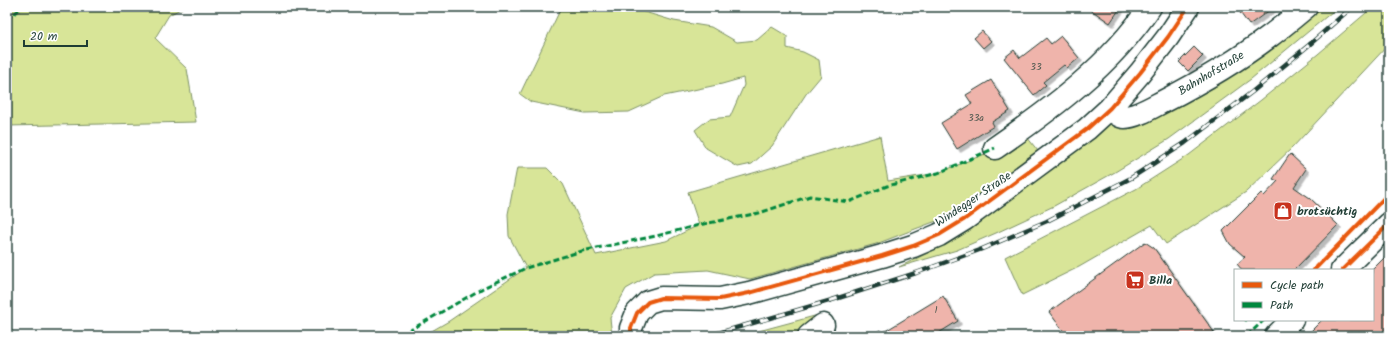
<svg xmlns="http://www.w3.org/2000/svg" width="1396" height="343" viewBox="0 0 1396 343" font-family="Kalam,sans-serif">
<defs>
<filter id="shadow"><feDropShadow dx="3.5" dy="3.5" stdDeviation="0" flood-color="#0004"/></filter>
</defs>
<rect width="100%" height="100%" fill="#fff"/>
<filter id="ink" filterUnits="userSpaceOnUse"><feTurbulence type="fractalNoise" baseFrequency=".025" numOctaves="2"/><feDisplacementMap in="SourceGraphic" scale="8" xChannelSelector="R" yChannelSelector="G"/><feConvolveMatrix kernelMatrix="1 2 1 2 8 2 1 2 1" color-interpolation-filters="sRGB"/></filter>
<g filter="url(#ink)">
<path fill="#d8e598" stroke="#7c9166" d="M7,7H184L169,15L155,38L187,69L196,122L7,126Z
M563,7H628L674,21L711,27L737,42L757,40L772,27L787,36V48L803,52L819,60L821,76L806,94L772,146L752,164L738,167L706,148L695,130L709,119L730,117L744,85L743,78L722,84L664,96L629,112L585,113L531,102L520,94L561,8Z
M1314,7H1338L1251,79L1169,139L1115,172L1054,206L996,233L957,250L899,267L940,247L979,222L1114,119Z
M1373,7H1389V29L1387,31L1389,33V44L1292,148L1246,192L1166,244L1152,225L1079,267L1022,295L1005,257L1136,189L1189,155L1261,100L1318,54Z
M880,136L888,181L938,173L1027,137L1038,151L960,212L876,244L750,279L708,270L654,273L626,289L610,318L612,336H423L449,321L526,268L509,236L508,214L517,168H547L563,184L596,255L666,241L699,225L688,192Z
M822,314L795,336H740Z"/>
<path fill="#efb4ab" stroke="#1f3d34" filter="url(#shadow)" d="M1087,7H1121L1110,23Z
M1236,7H1274L1249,25Z
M982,31L991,41L983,48L974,38Z
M1061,36L1079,58L1067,68L1064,65L1043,82L1046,85L1034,95L1004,58L1014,50L1020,58L1046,38L1051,44Z
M1194,47L1203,56L1188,71L1179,62Z
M991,80L1010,111L992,122L994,126L957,149L941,123L972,104L966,95Z
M1290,154L1306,169L1294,187L1310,198L1338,225L1294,270H1242L1237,264L1245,257L1230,244L1223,231L1261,193L1264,196L1278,181L1273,179Z
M1145,242L1154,248L1216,335L1067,336L1049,312Z
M1389,253V336H1306L1322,320H1373L1372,270Z
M943,296L958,321L934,336L871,335L880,330L882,333Z"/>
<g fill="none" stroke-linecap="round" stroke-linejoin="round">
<defs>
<path id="minor" d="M1110,108C1114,112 1119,117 1125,117C1136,117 1154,106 1164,101C1201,82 1237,61 1270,36C1282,27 1294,17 1306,7
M995,148C1053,108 1110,66 1150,7
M631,336V328L637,313L648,302L661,298L720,299L749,293L882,256L913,246L939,235L965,219L1087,129L1110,108L1140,73L1168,37L1188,7
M809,336L823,325"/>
<path id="tertiary" d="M1342,270L1389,224
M1276,336L1292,320"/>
</defs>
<use href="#minor" stroke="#1f3d34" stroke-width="25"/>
<use href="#tertiary" stroke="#1f3d34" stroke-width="25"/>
<use href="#minor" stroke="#fff" stroke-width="22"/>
<use href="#tertiary" stroke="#fff" stroke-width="22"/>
<defs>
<path id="rail" d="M708,336L832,300L916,273L982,249L1047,221L1131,178L1185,143L1252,92L1309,45L1352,7"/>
</defs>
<use href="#rail" stroke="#1f3d34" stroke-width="4.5"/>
<use href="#rail" stroke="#fff" stroke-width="3" stroke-dasharray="9" stroke-linecap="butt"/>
<path stroke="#00873e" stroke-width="3" stroke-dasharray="6 3" stroke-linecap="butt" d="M7,19L23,7
M1245,321L1246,320
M400,336L483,288L526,268L582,251L656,236L699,225L759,213L810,196L849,202L887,186L938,173L995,148
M1247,336L1264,320"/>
<defs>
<path id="cycleway" d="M1314,270L1389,193
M1342,270L1389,224
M631,336V328L637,313L648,302L661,298L720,299L749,293L882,256L913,246L939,235L965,219L1087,129L1110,108L1140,73L1168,37L1188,7"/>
</defs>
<use href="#cycleway" stroke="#fff" stroke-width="6"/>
<use href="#cycleway" stroke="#e8590c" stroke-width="4"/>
</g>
</g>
<defs>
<symbol id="shop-square" viewBox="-11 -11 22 22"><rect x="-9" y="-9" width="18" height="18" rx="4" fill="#c8321e" stroke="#fff"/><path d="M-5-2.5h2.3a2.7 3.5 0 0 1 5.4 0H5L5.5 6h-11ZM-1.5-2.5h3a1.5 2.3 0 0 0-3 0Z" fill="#fff"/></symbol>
<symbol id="supermarket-square" viewBox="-11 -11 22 22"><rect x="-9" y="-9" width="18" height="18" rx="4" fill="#c8321e" stroke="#fff"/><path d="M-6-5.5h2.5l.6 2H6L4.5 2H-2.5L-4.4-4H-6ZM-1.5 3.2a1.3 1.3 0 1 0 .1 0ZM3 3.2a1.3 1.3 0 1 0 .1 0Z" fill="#fff"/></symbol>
</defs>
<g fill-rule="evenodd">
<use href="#shop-square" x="1272" y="200" width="22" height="22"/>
<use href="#supermarket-square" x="1124" y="269" width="22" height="22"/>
</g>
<g text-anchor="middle" stroke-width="4" stroke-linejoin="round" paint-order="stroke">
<g font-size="10" fill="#535b52">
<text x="1036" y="70">33</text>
<text x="976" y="121">33a</text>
<text x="936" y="313">1</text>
</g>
<g font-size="12" fill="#1f3d34" stroke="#fff">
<text transform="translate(1211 73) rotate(-31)" y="4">Bahnhofstraße</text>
<text transform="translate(973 199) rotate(-34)" y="4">Windegger Straße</text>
</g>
<g font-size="12" font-weight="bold" fill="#1f3d34" stroke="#fff" text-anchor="start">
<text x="1297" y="215">brotsüchtig</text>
<text x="1149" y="284">Billa</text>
</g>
</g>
<rect width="1396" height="343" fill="none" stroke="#fff" stroke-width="24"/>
<rect x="12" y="12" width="1372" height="319" fill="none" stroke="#1f3d34" stroke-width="1.5" filter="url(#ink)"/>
<rect x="1234" y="269" width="140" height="52" fill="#ffffff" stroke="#a5b1ae"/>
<rect x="1242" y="282" width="20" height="6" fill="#e8590c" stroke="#a5b1ae"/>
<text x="1270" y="289" font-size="12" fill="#1f3d34">Cycle path</text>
<rect x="1242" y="302" width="20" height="6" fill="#00873e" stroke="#a5b1ae"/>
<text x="1270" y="309" font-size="12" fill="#1f3d34">Path</text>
<path d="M24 40v6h63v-6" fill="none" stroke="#1f3d34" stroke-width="2"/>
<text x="30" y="40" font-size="12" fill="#1f3d34" stroke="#ffffff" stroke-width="3" paint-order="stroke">20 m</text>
</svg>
